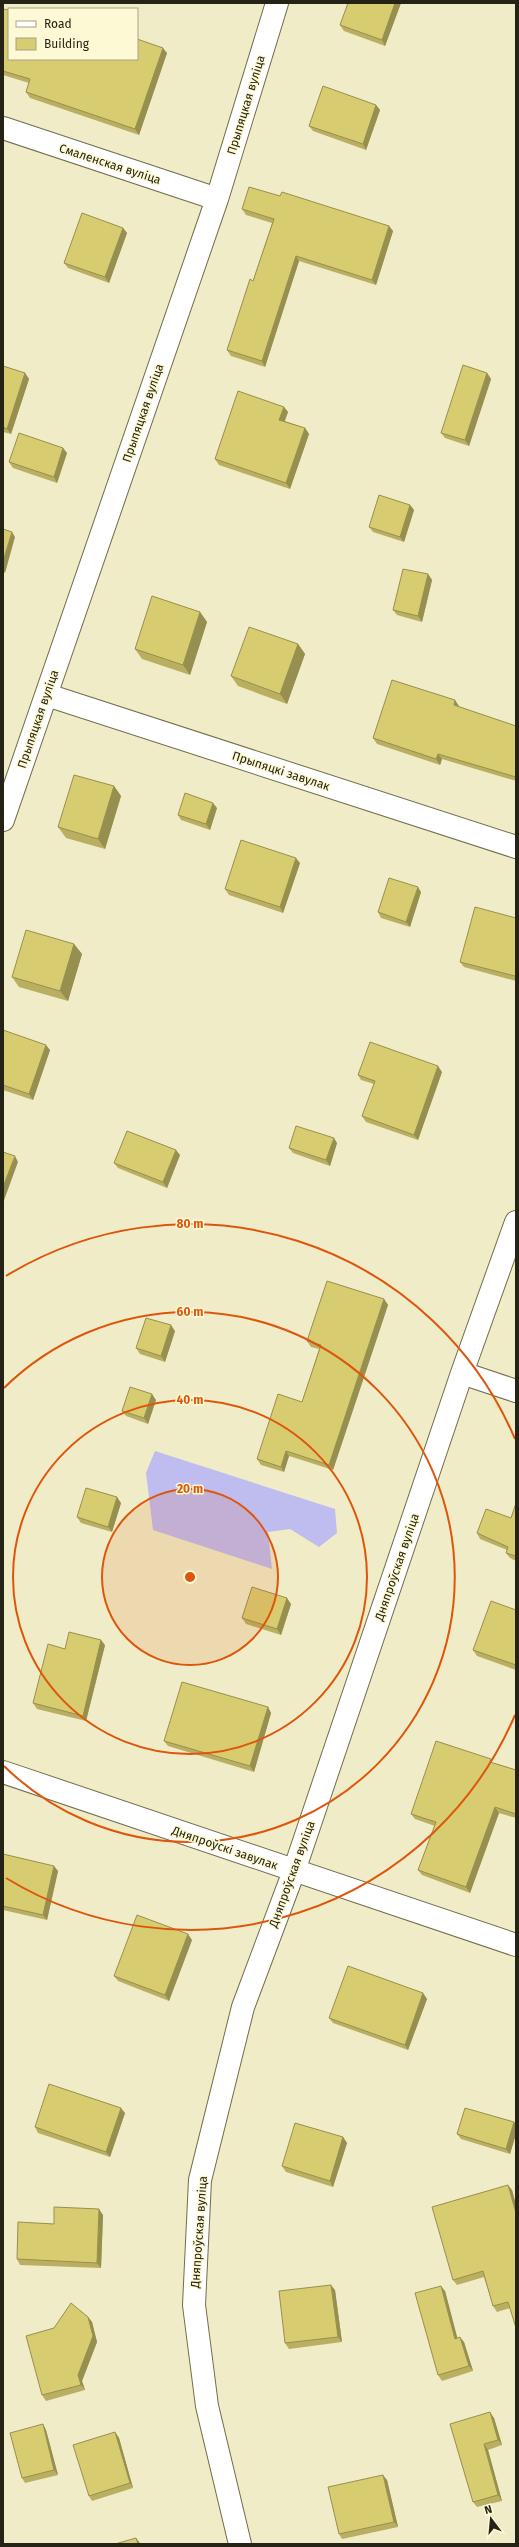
<svg xmlns="http://www.w3.org/2000/svg" width="519" height="2547" viewBox="0 0 519 2547" font-family="'Fira Sans',sans-serif">
<rect width="100%" height="100%" fill="#f0ecc7"/>
<path fill="#bfbcef" d="M155,1451L335,1509L337,1533L319,1547L290,1529L268,1532L272,1569L153,1530L146,1473Z"/>
<g fill="none" stroke-linecap="round" stroke-linejoin="round">
<defs>
<path id="street" d="M3,128L217,199
M47,695L516,847
M3,820L217,199L277,3
M462,1373L516,1391
M3,1772L516,1945
M240,2544L207,2406L194,2305L200,2180L243,2007L294,1871L462,1373L516,1222"/>
</defs>
<use href="#street" stroke="#716d4c" stroke-width="24"/>
<use href="#street" stroke="#fff" stroke-width="22"/>
</g>
<path fill="#baaf61" d="M401,3L385,46L344,31L340,25Z
M3,9L9,59L167,53L139,135L30,98L26,92L29,83L3,75Z
M376,105L380,110L366,150L313,131L309,126Z
M280,196L389,226L393,231L376,285L299,261L265,367L231,356L227,350L253,281L272,223L246,215L242,209Z
M123,228L127,233L109,283L68,268L64,263Z
M3,366L25,373L29,379L11,434L3,432Z
M487,373L491,379L469,446L445,438L441,433Z
M284,407L288,412L285,421L305,428L309,434L290,489L219,465L215,459Z
M63,448L67,453L57,483L13,468L9,462Z
M410,505L414,510L404,542L373,532L369,527Z
M428,574L432,580L422,622L397,615L393,610Z
M200,612L207,622L190,675L142,659L135,649Z
M298,644L305,654L287,704L238,686L231,676Z
M459,706V707L516,726V781L442,759L440,765L377,744L373,738Z
M114,786L121,796L105,849L66,838L58,827Z
M217,808L210,830L181,820L178,815Z
M300,863L283,913L229,895L225,889Z
M421,892L410,927L381,918L378,912Z
M516,918V981L464,967L460,962Z
M74,944L82,954L68,1001L19,987L12,977Z
M3,1030L50,1050L33,1100L3,1090Z
M442,1072L418,1140L366,1122L362,1116L374,1084L361,1080L358,1075Z
M337,1143L330,1166L293,1153L289,1148Z
M180,1155L167,1188L118,1168L114,1163Z
M384,1299L388,1305L333,1470L289,1456L284,1472L261,1465L257,1459L302,1402L319,1349L311,1347L307,1341Z
M175,1331L165,1362L140,1354L136,1348Z
M156,1400L148,1424L126,1416L122,1411Z
M121,1503L112,1532L81,1523L77,1517Z
M516,1503V1561L510,1558L506,1553L507,1550L480,1539L477,1533L511,1518Z
M291,1604L281,1635L246,1624L242,1618Z
M516,1610V1670L477,1656L473,1650Z
M105,1645L86,1721L37,1709L33,1703L65,1649Z
M268,1707L271,1713L254,1772L168,1746L164,1741Z
M494,1763L516,1770V1818L499,1813L470,1893L422,1875L418,1870L435,1826L415,1819L411,1814Z
M3,1854L58,1871L47,1920L3,1910Z
M192,1940L169,2001L118,1981L114,1976Z
M423,1993L427,1999L408,2050L333,2023L329,2018Z
M125,2113L110,2157L38,2133L35,2127Z
M514,2122L516,2125V2134L510,2154L461,2139L457,2134Z
M343,2137L347,2143L333,2187L286,2172L282,2166Z
M512,2190L516,2205V2328L510,2308L497,2312L493,2306L484,2277L457,2285L453,2280Z
M103,2215L101,2268L20,2265L17,2259Z
M335,2290L342,2342L289,2349L285,2343Z
M445,2291L457,2338L464,2342L473,2371L442,2381L438,2375Z
M88,2317L92,2322L97,2342L82,2381L85,2390L46,2401L42,2395L54,2328Z
M494,2418L502,2445L488,2450L502,2501L477,2507L473,2502L450,2424Z
M43,2424L46,2430L58,2475L25,2483L22,2478Z
M115,2432L119,2438L133,2488L92,2501L89,2496Z
M387,2480L398,2527L342,2539L339,2534Z"/>
<path fill="#978f4f" d="M395,3H401L385,46L382,40Z
M163,48L167,53L139,135L135,129Z
M376,105L380,110L366,150L363,144Z
M389,226L393,231L376,285L372,280Z
M123,228L127,233L109,283L105,277Z
M296,256L299,261L265,367L262,361Z
M25,373L29,379L11,434L7,429Z
M487,373L491,379L469,446L465,440Z
M284,407L288,412L283,425L279,420Z
M305,428L309,434L290,489L286,483Z
M63,448L67,453L57,483L54,477Z
M410,505L414,510L404,542L400,537Z
M12,532L15,537L5,573L3,571V561Z
M428,574L432,580L422,622L418,616Z
M200,612L207,622L190,675L183,665Z
M298,644L305,654L287,704L280,694Z
M455,700L459,706L458,711L454,705Z
M438,754L442,759L440,765L436,759Z
M114,786L121,796L105,849L98,839Z
M213,803L217,808L210,830L206,824Z
M296,858L300,863L283,913L280,907Z
M418,887L421,892L410,927L406,922Z
M74,944L82,954L68,1001L60,991Z
M46,1045L50,1050L33,1100L29,1094Z
M438,1066L442,1072L418,1140L414,1135Z
M334,1138L337,1143L330,1166L326,1160Z
M176,1150L180,1155L167,1188L163,1182Z
M15,1156L18,1162L3,1203V1187Z
M384,1299L388,1305L333,1470L329,1465Z
M171,1325L175,1331L165,1362L161,1356Z
M152,1394L156,1400L148,1424L144,1418Z
M286,1451L289,1456L284,1472L281,1467Z
M117,1497L121,1503L112,1532L108,1527Z
M287,1598L291,1604L281,1635L277,1629Z
M101,1640L105,1645L86,1721L83,1716Z
M268,1707L271,1713L254,1772L250,1766Z
M495,1807L499,1813L470,1893L466,1887Z
M54,1866L58,1871L47,1920L43,1915Z
M188,1934L192,1940L169,2001L165,1995Z
M423,1993L427,1999L408,2050L405,2045Z
M121,2108L125,2113L110,2157L106,2152Z
M514,2122L516,2125V2134L510,2154L506,2149Z
M343,2137L347,2143L333,2187L330,2181Z
M508,2185L512,2190L516,2205V2213Z
M99,2209L103,2215L101,2268L97,2263Z
M331,2285L335,2290L342,2342L338,2337Z
M441,2286L445,2291L459,2344L455,2339Z
M88,2317L92,2322L97,2342L82,2381L85,2390L81,2385L78,2375Z
M460,2337L464,2342L473,2371L469,2366Z
M490,2412L494,2418L502,2445L498,2440Z
M43,2424L46,2430L58,2475L54,2470Z
M115,2432L119,2438L133,2488L130,2483Z
M484,2444L488,2450L502,2501L498,2495Z
M383,2475L387,2480L398,2527L394,2522Z
M136,2538L140,2543V2544H138Z"/>
<path fill="#d8cc71" stroke="#978f4f" d="M348,3H395L382,40L340,25Z
M3,9L9,10L8,15L9,16V59H137V39L163,48L135,129L26,92L30,79L3,71Z
M323,86L376,105L363,144L309,126Z
M249,187L280,196L282,192L389,226L372,280L296,256L262,361L227,350L250,279L253,281L274,219L242,209Z
M82,213L123,228L105,277L64,263Z
M463,365L487,373L465,440L441,433Z
M3,366L25,373L7,429L3,427Z
M238,391L284,407L279,420L305,428L286,483L215,459Z
M19,433L63,448L54,477L9,462Z
M379,495L410,505L400,537L369,527Z
M3,529L12,532L3,561Z
M403,569L428,574L418,616L393,610Z
M152,596L200,612L183,665L135,649Z
M249,627L298,644L280,694L231,676Z
M392,680L455,700L454,705L516,726V777L438,754L436,759L373,738Z
M74,775L114,786L98,839L58,827Z
M185,793L213,803L206,824L178,815Z
M241,840L296,858L280,907L225,889Z
M389,878L418,887L406,922L378,912Z
M475,907L516,918V972L515,976L460,962Z
M26,930L74,944L60,991L12,977Z
M3,1030L46,1045L29,1094L3,1085Z
M370,1042L438,1066L414,1135L362,1116L375,1081L358,1075Z
M296,1126L334,1138L326,1160L289,1148Z
M127,1131L176,1150L163,1182L114,1163Z
M3,1152L15,1156L3,1187Z
M327,1281L384,1299L329,1465L286,1451L281,1467L257,1459L278,1394L302,1402L321,1345L307,1341Z
M146,1318L171,1325L161,1356L136,1348Z
M130,1387L152,1394L144,1418L122,1411Z
M86,1488L117,1497L108,1527L77,1517Z
M516,1503V1556L506,1553L508,1547L477,1533L486,1509L511,1518Z
M252,1587L287,1598L277,1629L242,1618Z
M491,1601L516,1610V1665L473,1650Z
M69,1632L101,1640L83,1716L33,1703L48,1644L65,1649Z
M182,1682L268,1707L250,1766L164,1741Z
M436,1741L491,1759L490,1762L516,1770V1814L495,1807L466,1887L418,1870L436,1822L411,1814Z
M3,1854L54,1866L43,1915L3,1906Z
M137,1915L188,1934L165,1995L114,1976Z
M348,1966L423,1993L405,2045L329,2018Z
M49,2084L121,2108L106,2152L35,2127Z
M465,2108L514,2122L506,2149L457,2134Z
M295,2123L343,2137L330,2181L282,2166Z
M508,2185L516,2213V2328L508,2302L493,2306L483,2271L453,2280L432,2207Z
M54,2207L99,2209L97,2263L17,2259L18,2222L54,2224Z
M331,2285L338,2337L285,2343L279,2291Z
M441,2286L455,2339L460,2337L469,2366L438,2375L415,2293Z
M71,2303L88,2317L93,2336L78,2375L81,2385L42,2395L26,2336L54,2328Z
M490,2412L498,2440L484,2444L498,2495L473,2502L450,2424Z
M43,2424L54,2470L22,2478L10,2433Z
M115,2432L130,2483L89,2496L73,2445Z
M383,2475L394,2522L339,2534L328,2487Z
M136,2538L138,2544H115Z"/>
<circle cx="190" cy="1577" r="88" fill="#de560c" fill-opacity=".12"/>
<g fill="none" stroke="#de560c" stroke-width="2">
<circle cx="190" cy="1577" r="88"/>
<circle cx="190" cy="1577" r="177"/>
<path d="M4 1388A265 265 0 1 1 4 1766"/>
<path d="M515 1715A353 353 0 0 1 6 1878M6 1276A353 353 0 0 1 515 1439"/>
</g>
<g text-anchor="middle" stroke-width="3" stroke-linejoin="round" paint-order="stroke">
<g font-size="12" fill="#242315" stroke="#fdf9d4">
<text transform="translate(246 105) rotate(-73)" y="4">Прыпяцкая вуліца</text>
<text transform="translate(110 164) rotate(18)" y="4">Смаленская вуліца</text>
<text transform="translate(143 413) rotate(-71)" y="4">Прыпяцкая вуліца</text>
<text transform="translate(38 719) rotate(-71)" y="4">Прыпяцкая вуліца</text>
<text transform="translate(281 771) rotate(18)" y="4">Прыпяцкі завулак</text>
<text transform="translate(397 1567) rotate(-71)" y="4">Дняпроўская вуліца</text>
<text transform="translate(225 1848) rotate(19)" y="4">Дняпроўскі завулак</text>
<text transform="translate(292 1874) rotate(-70)" y="4">Дняпроўская вуліца</text>
<text transform="translate(199 2232) rotate(-86)" y="4">Дняпроўская вуліца</text>
</g>
</g>
<circle cx="190" cy="1577" r="6" fill="#de560c" stroke="#fdf9d4" stroke-width="2"/>
<g font-size="12" text-anchor="middle" font-weight="bold" fill="#de560c" stroke="#fdf9d4" stroke-width="3" stroke-linejoin="round" paint-order="stroke">
<text x="190" y="1228">80 m</text>
<text x="190" y="1316">60 m</text>
<text x="190" y="1404">40 m</text>
<text x="190" y="1493">20 m</text>
</g>
<rect width="519" height="2547" fill="none" stroke="#242315" stroke-width="8"/>
<rect x="8" y="8" width="130" height="52" fill="#fdf9d4" stroke="#a6a388"/>
<rect x="16" y="21" width="20" height="6" fill="#ffffff" stroke="#a6a388"/>
<text x="44" y="28" font-size="12" fill="#242315">Road</text>
<rect x="16" y="38" width="20" height="12" fill="#d8cc71" stroke="#a6a388"/>
<text x="44" y="48" font-size="12" fill="#242315">Building</text>
<g transform="translate(491 2519) rotate(344)" stroke="#fdf9d4" stroke-width="3" paint-order="stroke">
<path d="M0-3L7 15L0 10L-7 15Z" fill="#242315"/>
<text y="-6" font-size="11" font-weight="bold" text-anchor="middle" fill="#242315">N</text>
</g>
</svg>
